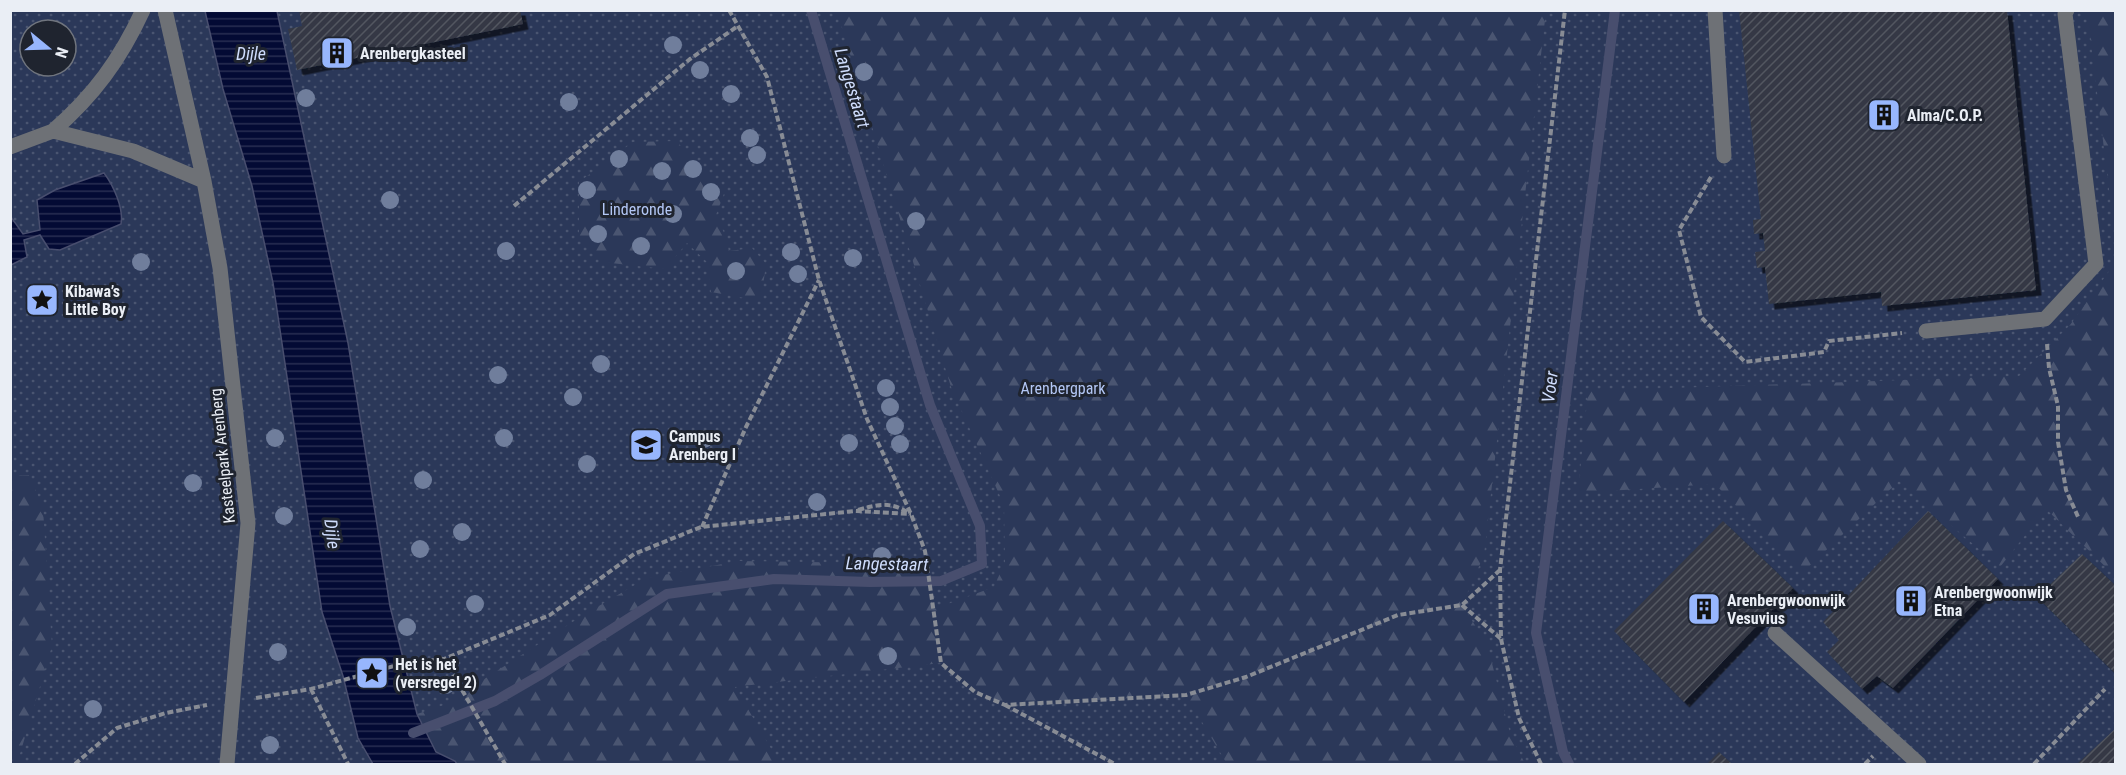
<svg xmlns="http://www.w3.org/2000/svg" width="2126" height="775" viewBox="0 0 2126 775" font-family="'Roboto Condensed',sans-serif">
<defs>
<pattern id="grass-dots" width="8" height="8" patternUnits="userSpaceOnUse" patternTransform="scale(1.5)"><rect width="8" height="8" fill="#2b3859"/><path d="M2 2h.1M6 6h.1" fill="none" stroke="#4a5571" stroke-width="1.8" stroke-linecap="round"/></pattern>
<pattern id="forest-firs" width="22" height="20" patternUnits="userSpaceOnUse" patternTransform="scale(1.5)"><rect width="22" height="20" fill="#2b3859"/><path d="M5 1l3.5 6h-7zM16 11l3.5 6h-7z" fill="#4a5571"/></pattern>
<pattern id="water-rules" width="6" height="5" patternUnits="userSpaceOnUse" patternTransform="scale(1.5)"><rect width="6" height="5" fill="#030a34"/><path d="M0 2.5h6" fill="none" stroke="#282e52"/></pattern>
<pattern id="building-hatch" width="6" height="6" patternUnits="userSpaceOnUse" patternTransform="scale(1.5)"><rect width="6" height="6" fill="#343944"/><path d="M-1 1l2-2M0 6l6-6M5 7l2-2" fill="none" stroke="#525660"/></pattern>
<filter id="shadow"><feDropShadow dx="5.5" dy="5.5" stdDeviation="0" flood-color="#0009"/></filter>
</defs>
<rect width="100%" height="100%" fill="#1f242f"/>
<path fill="url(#grass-dots)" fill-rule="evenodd" d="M10,11H2115V764H11ZM30,30H66V66H30Z"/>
<path fill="url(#forest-firs)" d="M837,11H1546L1484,555L1462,605L1487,644L1510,733L1525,764H1227L1186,695L1005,705L975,692L941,663L735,687L780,764H457L455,761L436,752L417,714L444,705L585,614L647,578L739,561L927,564L934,609L994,587L1005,562L1004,505L951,387Z
M2087,11H2115V238Z
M676,141L725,191L716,215L725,235L729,251L752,248L766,264L761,301L711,292L707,262L687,243L665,269L602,262L579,235V182L633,142Z
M2115,263V576L2046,509L2000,567L1899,481L1801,574L1715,484L1578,493L1588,391L2019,376L2070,325Z
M30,475L43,509L52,646L17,764H11V476Z"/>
<path fill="url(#water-rules)" stroke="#484e6e" stroke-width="1.5" d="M205,11H277L348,343L390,606L417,714L436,752L455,761L457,764H373L358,738L343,676L322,612L273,283L252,186L223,89Z
M104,173C113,185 124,208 121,224L60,250L49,249L40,235L24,240L27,257L11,265V217L23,234L40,230L37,200L55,190Z"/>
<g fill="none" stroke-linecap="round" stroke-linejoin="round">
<path stroke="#484e6e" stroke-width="10" d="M413,733L495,701L540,675L667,594L774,579L870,582L941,581L982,564L980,526L930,405L811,10
M1569,764L1563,752L1536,633L1615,10"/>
</g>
<path fill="url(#building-hatch)" filter="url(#shadow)" d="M299,10H520L523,24L297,70L288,29L302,26Z
M1739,10H2007L2036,290L1882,306L1881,292L1769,304L1765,267L1757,268L1755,252L1765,251L1763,233L1754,234L1753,220L1761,219Z
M1928,511L1998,579L1893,688L1877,676L1862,689L1827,652L1839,640L1823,622Z
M1723,521L1793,588L1684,702L1614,631Z
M2082,554L2116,586V674L2037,597Z
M2116,728V764H2077Z
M1719,752L1732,764H1707Z"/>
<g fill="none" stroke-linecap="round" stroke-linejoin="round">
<path stroke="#888c95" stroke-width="4" stroke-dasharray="6 3" stroke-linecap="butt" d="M729,10L767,77L819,280L867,419L911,514L925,551L941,663L975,692L1005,705L1186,695L1246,677L1398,615L1462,605L1500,570
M1711,177L1679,230L1701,317L1745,362L1824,352L1829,341L1902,333
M514,206L690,59L738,26
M2047,344L2049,368L2058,406V442L2066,490L2079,519
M858,510C879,504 891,501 910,514
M702,527L746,427L819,280
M1462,605L1501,639
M444,659L505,764
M311,689L348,764
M256,698L311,689L405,663L444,659L550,615L634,554L701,527L855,511L911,514
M1005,705L1115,764
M75,764L117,728L166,713L207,705
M1541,764L1519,718L1501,639L1500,570L1565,10
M1865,764L1873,756
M2034,764L2105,689"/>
<path stroke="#6e7176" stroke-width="15" d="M165,10L204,181L220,268L248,523L227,764
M1715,10L1724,156
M53,131C94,95 120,60 143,10
M10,147L53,131L133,151L204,181
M1926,331L2045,319L2096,264L2065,14L2067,10
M1775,633L1919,764"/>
</g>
<g fill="#707e9c">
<circle cx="673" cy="45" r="9"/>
<circle cx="700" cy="70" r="9"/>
<circle cx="864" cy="72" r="9"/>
<circle cx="731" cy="94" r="9"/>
<circle cx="306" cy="98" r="9"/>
<circle cx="569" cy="102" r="9"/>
<circle cx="750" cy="138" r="9"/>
<circle cx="757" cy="155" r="9"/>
<circle cx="619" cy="159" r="9"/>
<circle cx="693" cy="169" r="9"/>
<circle cx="662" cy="171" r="9"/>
<circle cx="587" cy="190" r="9"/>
<circle cx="711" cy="192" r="9"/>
<circle cx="390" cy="200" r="9"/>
<circle cx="673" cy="214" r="9"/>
<circle cx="916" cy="221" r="9"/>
<circle cx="598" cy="234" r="9"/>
<circle cx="641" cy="246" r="9"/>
<circle cx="506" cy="251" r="9"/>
<circle cx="791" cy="252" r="9"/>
<circle cx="853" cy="258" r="9"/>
<circle cx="141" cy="262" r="9"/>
<circle cx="736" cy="271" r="9"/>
<circle cx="798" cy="274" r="9"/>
<circle cx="601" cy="364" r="9"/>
<circle cx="498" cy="375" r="9"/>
<circle cx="886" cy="388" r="9"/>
<circle cx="573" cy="397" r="9"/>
<circle cx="890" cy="407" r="9"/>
<circle cx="895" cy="426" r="9"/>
<circle cx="275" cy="438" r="9"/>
<circle cx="504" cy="438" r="9"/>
<circle cx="704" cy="439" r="9"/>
<circle cx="849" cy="443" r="9"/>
<circle cx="900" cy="444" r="9"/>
<circle cx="587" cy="464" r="9"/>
<circle cx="423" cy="480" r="9"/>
<circle cx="193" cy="483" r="9"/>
<circle cx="817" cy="502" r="9"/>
<circle cx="284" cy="516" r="9"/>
<circle cx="462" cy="532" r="9"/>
<circle cx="420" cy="549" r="9"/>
<circle cx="882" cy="556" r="9"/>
<circle cx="475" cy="604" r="9"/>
<circle cx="407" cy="627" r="9"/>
<circle cx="278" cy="652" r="9"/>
<circle cx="888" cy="656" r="9"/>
<circle cx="446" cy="685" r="9"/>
<circle cx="93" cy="709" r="9"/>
<circle cx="270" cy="745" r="9"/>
</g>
<defs>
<symbol id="building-square" viewBox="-11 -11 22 22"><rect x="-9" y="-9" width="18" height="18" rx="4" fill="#97b6fd" stroke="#1f242f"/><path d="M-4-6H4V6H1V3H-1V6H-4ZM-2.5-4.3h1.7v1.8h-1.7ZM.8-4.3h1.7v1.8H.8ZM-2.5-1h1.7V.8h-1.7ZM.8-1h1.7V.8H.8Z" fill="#111"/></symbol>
<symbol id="sight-square" viewBox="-11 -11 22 22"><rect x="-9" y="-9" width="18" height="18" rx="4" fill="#97b6fd" stroke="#1f242f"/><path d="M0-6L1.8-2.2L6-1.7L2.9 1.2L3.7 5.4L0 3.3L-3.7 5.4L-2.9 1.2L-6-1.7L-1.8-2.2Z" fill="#111"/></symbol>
<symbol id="university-square" viewBox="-11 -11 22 22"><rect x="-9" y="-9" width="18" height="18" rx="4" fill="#97b6fd" stroke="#1f242f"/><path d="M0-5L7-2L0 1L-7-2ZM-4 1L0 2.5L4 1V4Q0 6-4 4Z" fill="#111"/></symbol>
</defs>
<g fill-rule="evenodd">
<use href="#building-square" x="318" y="34" width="38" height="38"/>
<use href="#building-square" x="1865" y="96" width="38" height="38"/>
<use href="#sight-square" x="23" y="281" width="38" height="38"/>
<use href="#university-square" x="627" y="426" width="38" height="38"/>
<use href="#building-square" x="1892" y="582" width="38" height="38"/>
<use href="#building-square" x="1685" y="590" width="38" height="38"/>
<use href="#sight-square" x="353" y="654" width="38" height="38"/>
</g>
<g text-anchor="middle" stroke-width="6" stroke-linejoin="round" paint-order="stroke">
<g font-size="16" font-weight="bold" fill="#eaeef5" stroke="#1f242f" text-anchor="start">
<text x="360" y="59">Arenbergkasteel</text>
<text x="1907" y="121">Alma/C.O.P.</text>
<text x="65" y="297">Kibawa’s<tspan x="65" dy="18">Little Boy</tspan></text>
<text x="669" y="442">Campus<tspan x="669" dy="18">Arenberg I</tspan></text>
<text x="1934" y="598">Arenbergwoonwijk<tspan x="1934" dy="18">Etna</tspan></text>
<text x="1727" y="606">Arenbergwoonwijk<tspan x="1727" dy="18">Vesuvius</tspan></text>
<text x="395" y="670">Het is het<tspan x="395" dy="18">(versregel 2)</tspan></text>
</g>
<g font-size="16" fill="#b3c7f5" stroke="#1f242f">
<text x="637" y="215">Linderonde</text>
<text x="1063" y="394">Arenbergpark</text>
</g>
<g font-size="16" fill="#eaeef5" stroke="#1f242f">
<text transform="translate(222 456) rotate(-96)" y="6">Kasteelpark Arenberg</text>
</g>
<g font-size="18" font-style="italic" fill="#cfddfd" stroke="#1f242f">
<text x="251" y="60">Dijle</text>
<text transform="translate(852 88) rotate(73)" y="6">Langestaart</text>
<text transform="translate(1550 387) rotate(-83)" y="6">Voer</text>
<text transform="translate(332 534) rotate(83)" y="6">Dijle</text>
<text transform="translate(887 564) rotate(1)" y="6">Langestaart</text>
</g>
</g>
<rect width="2126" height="775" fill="none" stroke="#eaeef5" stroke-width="24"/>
<g transform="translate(48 48) rotate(109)"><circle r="28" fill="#1f242f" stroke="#70757e" stroke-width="1.5"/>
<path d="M0-4.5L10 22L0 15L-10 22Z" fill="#97b6fd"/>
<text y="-9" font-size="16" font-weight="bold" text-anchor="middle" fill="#eaeef5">N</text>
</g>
</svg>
